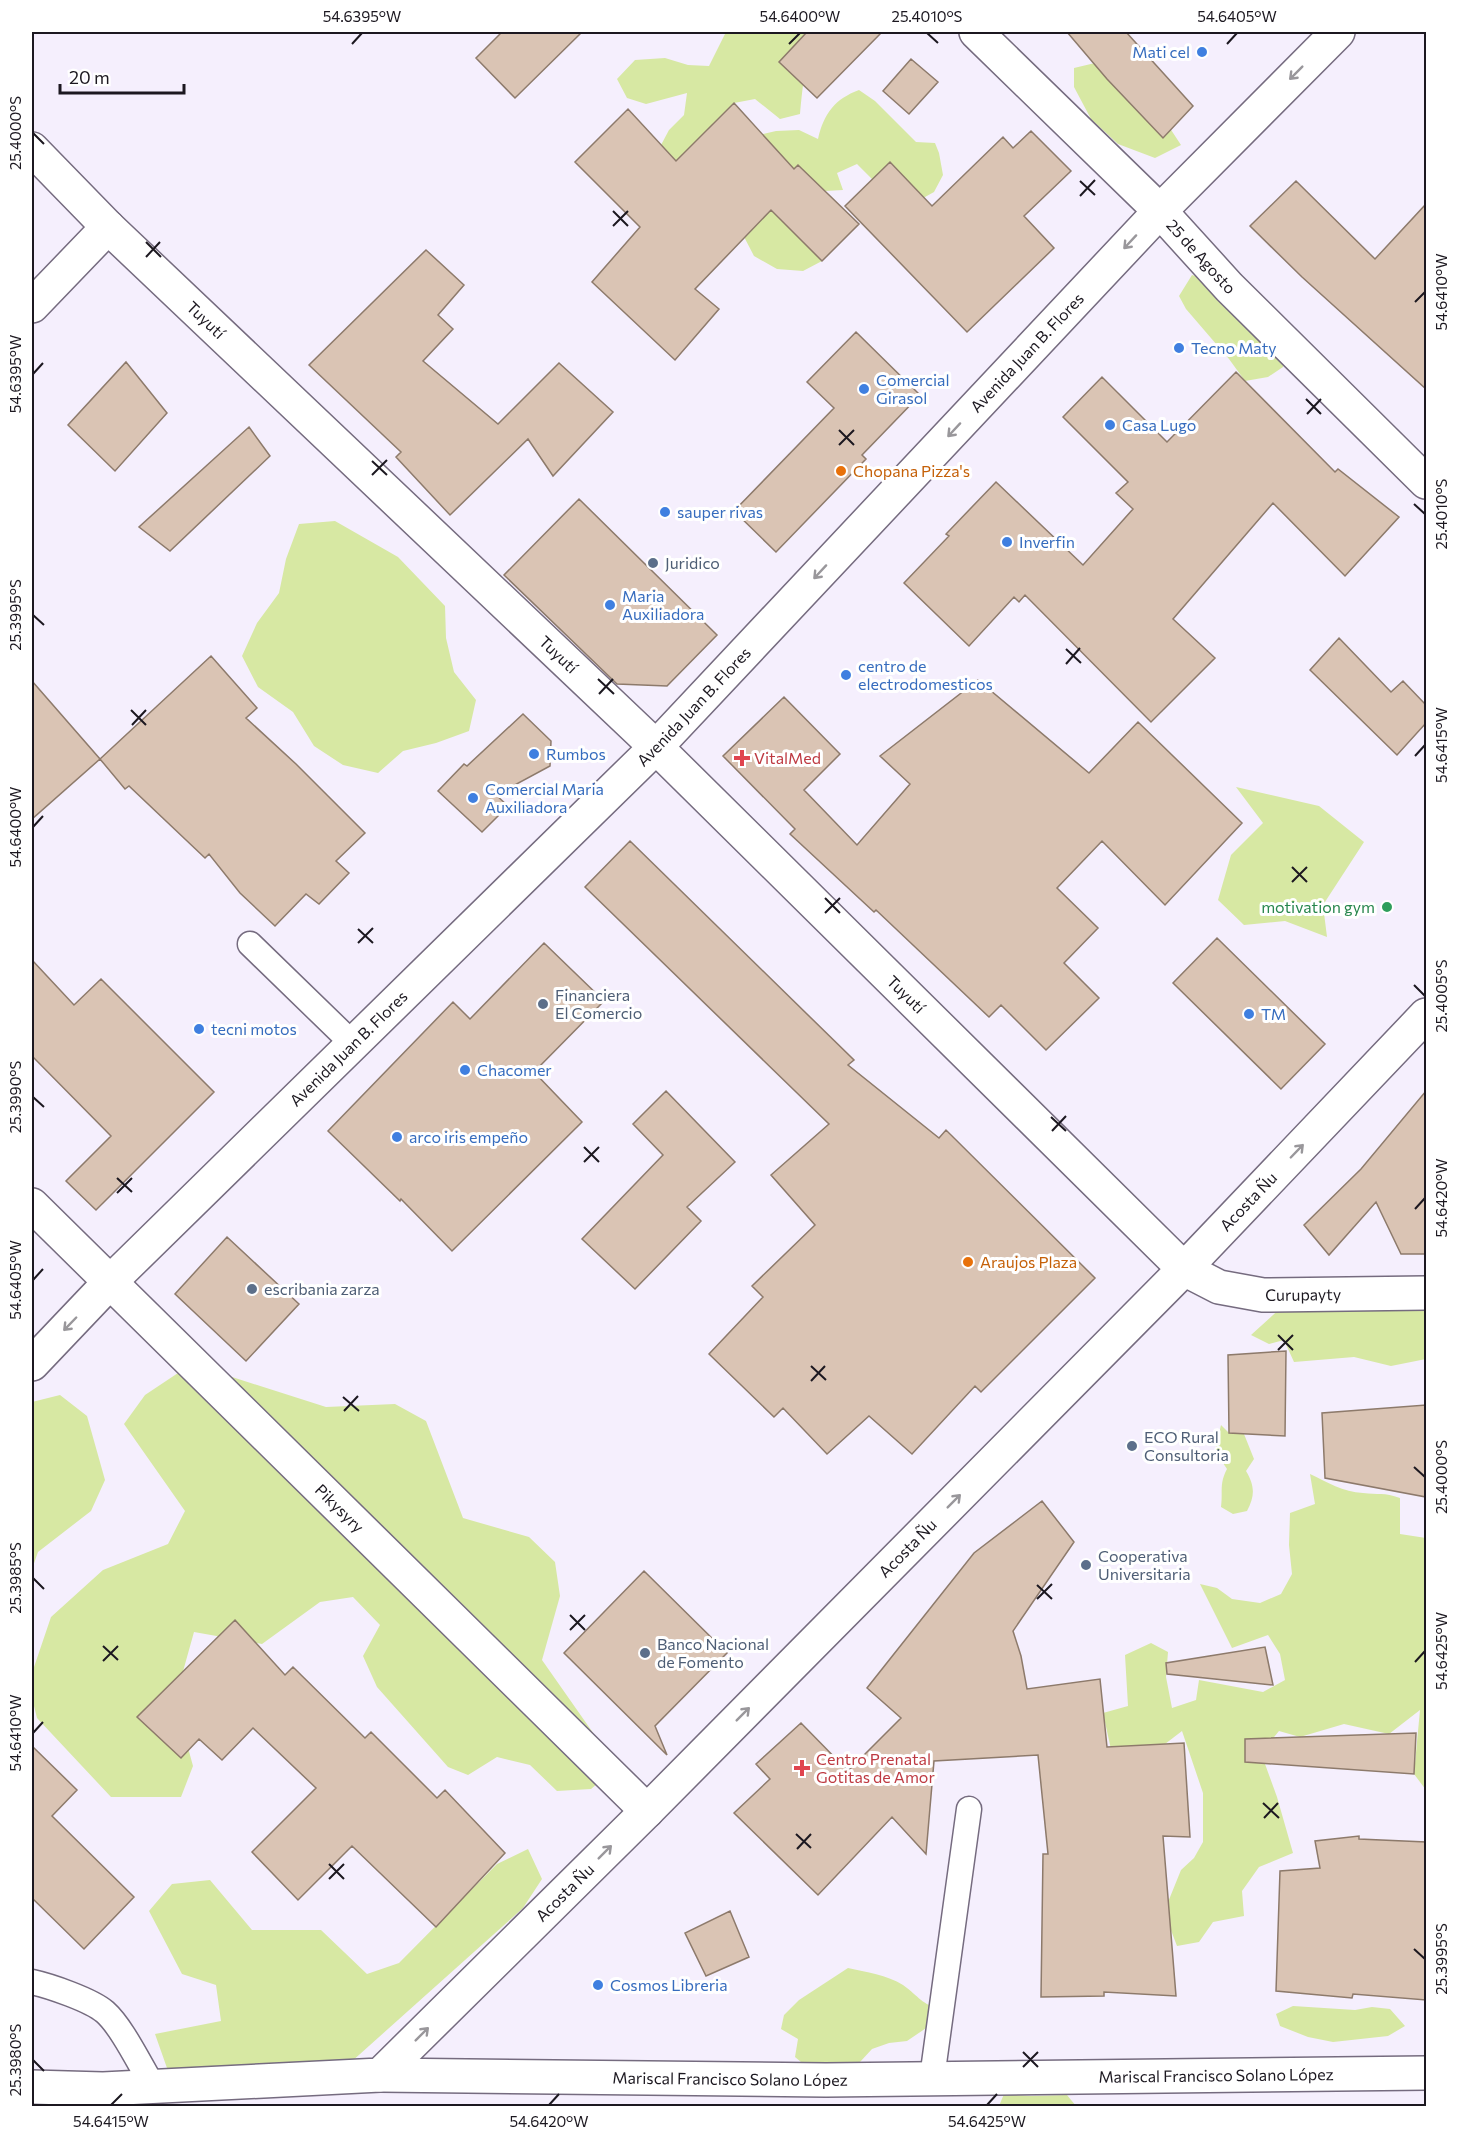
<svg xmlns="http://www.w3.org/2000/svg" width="1458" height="2138" viewBox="0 0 1458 2138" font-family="Commissioner,sans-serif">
<rect width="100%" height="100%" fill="#f5effd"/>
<path fill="#d7e8a3" d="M726,32H825C804,53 803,86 800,114L780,119L755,99L734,103L731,124L679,164L661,145L669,130L684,115L687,93L646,104L627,98L617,79L635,60L665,58L688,65L709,66Z
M1095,63L1156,107L1181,145L1155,158L1118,144L1091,119L1074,87V68Z
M859,90L875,101L916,142L935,143L939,153L943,175L934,192L907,207L873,201L872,179L857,164L837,173L843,190L825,191L805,188L819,236L822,261L803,271L777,269L754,256L741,231L755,136L776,131L799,130L818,139C824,113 835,99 859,90Z
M1192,275L1229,287V311L1287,344L1283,367L1268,377L1245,381L1229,359L1186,309L1179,296Z
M335,521L398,557L445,606L446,638L454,672L476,700L469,731L436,743L403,751L378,773L343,765L314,746L293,712L258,687L242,656L257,623L279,593L286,559L299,524Z
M1236,787L1319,806L1364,842L1323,905L1327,937L1285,921L1244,925L1218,900L1231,855L1263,823Z
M1284,1305L1426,1306V1359L1391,1366L1354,1357L1294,1362L1284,1340L1269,1344L1251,1335Z
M205,1355L229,1376L326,1407L395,1404L426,1421L463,1518L529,1537L555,1562L560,1596L542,1660L617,1767L591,1789L557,1791L530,1765L497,1757L468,1775L448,1767L377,1687L363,1656L380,1625L353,1597L320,1602L262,1644L194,1632L175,1700L193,1766L181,1797H111L37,1718L32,1698V1673L51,1617L103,1570L168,1544L185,1511L124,1424L145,1395Z
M60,1395L87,1416L105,1480L91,1511L38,1552L32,1569V1402Z
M1221,1425L1229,1433L1244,1434L1254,1459L1246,1471C1255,1486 1255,1496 1247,1511L1233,1514L1221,1507C1223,1491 1219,1484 1227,1469L1215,1451Z
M1310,1474C1327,1482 1343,1492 1363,1493C1378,1495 1384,1492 1400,1498V1534L1426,1538V1790L1414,1774L1420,1710L1389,1734L1344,1724L1300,1737L1279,1731L1261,1753L1277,1797L1293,1853L1259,1867L1242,1891L1244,1916L1213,1922L1199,1942L1177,1946L1164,1912L1181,1870L1194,1858L1203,1842V1793L1182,1731L1165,1744L1114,1763L1103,1713L1128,1706L1125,1655L1151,1643L1168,1652L1166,1677L1172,1708L1196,1700L1199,1680L1263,1692L1285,1680L1280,1654L1268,1635L1232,1648L1200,1584L1217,1588L1232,1599L1260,1603L1281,1594L1292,1574L1289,1545L1290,1513L1315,1504Z
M528,1849L542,1879L523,1908L350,2063L234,2088L167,2068L155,2034L221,2021L216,1985L182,1974L149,1911L172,1884L210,1880L252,1930H321L367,1974L399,1963L497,1864Z
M848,1968C866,1972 887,1975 903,1985C920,1997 920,2004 943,2010L938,2020L907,2041L889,2043L872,2049L860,2062L846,2067L830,2063L813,2072L795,2057L798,2039L781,2029L784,2015L799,2000Z
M1293,2006L1355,2010L1372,2007L1390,2009L1405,2026L1388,2036L1333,2042L1308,2037L1280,2026L1276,2014Z
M1004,2094L1031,2096L1067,2095L1076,2106H999Z"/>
<path fill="#dac4b4" stroke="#8d7a6b" stroke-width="1.5" d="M502,32H582L515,98L476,58Z
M807,32H882L817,98L779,62Z
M1067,32H1126L1193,106L1163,138L1107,79Z
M911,59L938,82L909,114L883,91Z
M734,103L794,169L798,165L859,224L822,261L771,210L695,289L719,309L675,360L592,282L640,227L575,162L628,109L676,161Z
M1031,131L1071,171L1024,216L1054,248L967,332L845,206L890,162L932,206L1003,137L1013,148Z
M1296,181L1375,259L1426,204V389L1302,277L1250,226Z
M426,250L464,285L438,315L453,329L423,361L498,424L559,363L613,412L553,476L528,439L450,515L396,457L401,452L309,365Z
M856,332L920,395L862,455L866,459L776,552L734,511L834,408L807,382Z
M126,362L167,413L115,471L68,425Z
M1236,372L1335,472L1338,469L1399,517L1345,576L1273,503L1173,619L1215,658L1151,722L1025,595L1019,602L1014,597L969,646L904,583L949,536L946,534L996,482L1083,565L1133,509L1116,493L1128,482L1063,417L1102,377L1167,442Z
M249,427L270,456L170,551L139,527Z
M579,499L717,635L667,686L617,684L504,575Z
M1339,638L1391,692L1403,681L1426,705V723L1397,755L1310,670Z
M211,656L257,708L246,718L296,764L365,833L336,861L349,873L319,904L306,894L275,926L240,893L209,854L205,858L129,786L125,789L100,759Z
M978,680L1089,773L1138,722L1242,823L1165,905L1102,841L1057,888L1098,928L1064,963L1099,998L1046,1050L1001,1005L989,1017L876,910L874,912L790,834L795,829L723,756L784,697L840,754L804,790L857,845L910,784L880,756Z
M32,681L100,759L32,819Z
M523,714L551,741L550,766L496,795L508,806L482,832L438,791L464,764L467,766Z
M630,841L854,1060L848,1065L939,1138L946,1130L1095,1278L981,1392L975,1386L912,1454L869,1416L827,1454L783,1408L774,1417L709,1354L763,1297L752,1286L815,1225L771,1175L829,1124L585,887Z
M1217,938L1325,1044L1281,1089L1173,983Z
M544,943L604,1001L534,1072L582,1122L452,1251L401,1199L400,1201L328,1131L453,1002L470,1019Z
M32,960L74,1005L101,979L214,1092L96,1210L66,1181L111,1136L32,1056Z
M666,1091L735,1162L687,1207L701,1221L635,1289L582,1239L663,1155L633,1124Z
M1426,1091V1254H1401L1376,1202L1329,1255L1304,1225L1361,1169Z
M227,1237L299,1304L246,1361L175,1294Z
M1286,1351L1285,1436L1229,1433L1228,1355Z
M1426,1405V1497L1325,1478L1322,1413Z
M1042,1501L1074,1542L1013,1631L1021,1656L1027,1689L1100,1679L1107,1747L1184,1743L1190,1837L1163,1836L1176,1996L1104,1992V1996L1041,1997L1043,1854H1048L1038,1755L934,1761L926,1854L892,1817L818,1895L734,1813L770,1779L756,1764L801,1723L848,1771L901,1718L867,1688L974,1553Z
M644,1571L727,1653L655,1726L667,1755L564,1653Z
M235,1620L285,1675L293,1667L365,1738L371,1732L437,1798L445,1790L505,1853L436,1927L352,1846L298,1900L252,1852L316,1788L253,1728L222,1760L199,1739L181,1758L137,1717Z
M1265,1647L1273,1685L1167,1674L1166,1663Z
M1416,1733L1414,1774L1245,1762V1739Z
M32,1746L77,1790L52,1816L134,1897L84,1949L32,1898Z
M1359,1836V1839L1426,1842V2000L1353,1994L1352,1998L1276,1991L1280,1871L1320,1868L1315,1841Z
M730,1911L749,1957L706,1976L685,1933Z"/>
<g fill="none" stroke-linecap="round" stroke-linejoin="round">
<defs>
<path id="lane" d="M250,944L353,1044
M32,1982C50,1986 91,2000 105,2012C122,2027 140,2065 153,2086
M932,2078L969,1809"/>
<g id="street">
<path id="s1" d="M976,32L1160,211L1229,287L1426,482"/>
<path id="s2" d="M32,149L108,227L656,747L1184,1269L1219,1287L1263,1295L1426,1293"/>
<path d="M32,306L108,227"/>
<path id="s3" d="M32,1205L647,1811"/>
<path id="s4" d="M380,2075L826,2080L1426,2073"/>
</g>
<g id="secondary">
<path id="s5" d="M32,1364L109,1283L656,747L1160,211L1338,32"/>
<path id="s6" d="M32,2087L103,2089L380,2075L647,1811L1184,1269L1426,1015"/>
</g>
</defs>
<use href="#lane" stroke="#756b7f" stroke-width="27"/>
<use href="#street" stroke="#756b7f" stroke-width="36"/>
<use href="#secondary" stroke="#756b7f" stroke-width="36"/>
<use href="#lane" stroke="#fff" stroke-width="24"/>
<use href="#street" stroke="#fff" stroke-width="33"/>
<use href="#secondary" stroke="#fff" stroke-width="33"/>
</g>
<defs><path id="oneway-shaft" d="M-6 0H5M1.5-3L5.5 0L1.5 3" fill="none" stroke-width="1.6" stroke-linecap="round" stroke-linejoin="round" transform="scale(1.5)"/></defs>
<g stroke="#99979b">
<use href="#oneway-shaft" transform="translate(1296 73) rotate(135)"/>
<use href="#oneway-shaft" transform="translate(1130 242) rotate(133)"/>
<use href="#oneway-shaft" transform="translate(954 430) rotate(133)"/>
<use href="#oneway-shaft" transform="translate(820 572) rotate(133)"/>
<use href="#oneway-shaft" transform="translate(1297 1151) rotate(-46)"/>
<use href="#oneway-shaft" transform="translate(70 1324) rotate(134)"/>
<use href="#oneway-shaft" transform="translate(954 1501) rotate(-45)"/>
<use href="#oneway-shaft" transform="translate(743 1714) rotate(-45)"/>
<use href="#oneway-shaft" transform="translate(605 1852) rotate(-45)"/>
<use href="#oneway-shaft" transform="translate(422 2034) rotate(-45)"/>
</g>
<path fill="none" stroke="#1c1820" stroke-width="2" d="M927,33L938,43M352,44L362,33M789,44L800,33M1227,44L1237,33M33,133L44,144M1080,181L1095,195M1080,196L1095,180M613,211L628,226M613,226L628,211M146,242L161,257M146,257L160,242M1415,302L1425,292M33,374L43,363M1306,399L1321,414M1307,414L1321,399M839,430L854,445M839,445L854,430M372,461L387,475M372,475L387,460M1414,504L1425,514M33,615L44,625M1066,649L1081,663M1066,664L1080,648M598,679L614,694M599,694L613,679M131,710L146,725M132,725L146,710M1415,756L1425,745M33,827L43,816M1292,867L1307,882M1292,882L1307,867M825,898L840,913M825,913L840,898M358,929L373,943M358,943L373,928M1414,985L1425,996M33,1097L44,1107M1051,1117L1066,1131M1052,1131L1066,1116M584,1147L599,1162M584,1162L599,1147M117,1178L132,1192M117,1193L132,1178M1415,1209L1425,1198M33,1280L43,1269M1278,1335L1293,1350M1278,1350L1293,1335M811,1366L826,1380M811,1381L825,1366M343,1397L359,1411M344,1411L358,1396M1414,1467L1425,1477M33,1578L44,1589M1037,1585L1052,1599M1037,1599L1052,1584M570,1615L585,1630M570,1630L585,1615M103,1646L118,1660M103,1661L118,1646M1415,1662L1425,1651M33,1733L43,1722M1263,1803L1279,1818M1264,1818L1278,1803M796,1834L811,1848M797,1849L811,1834M329,1864L344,1879M329,1879L344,1864M1414,1949L1425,1959M1023,2052L1038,2067M33,2060L44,2071M1023,2067L1038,2052M111,2105L122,2094M549,2105L559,2094M987,2105L997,2094"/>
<g fill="#3f7fe0" stroke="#fff" stroke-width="2">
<circle cx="1202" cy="52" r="6"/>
<circle cx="1179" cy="348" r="6"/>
<circle cx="864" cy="389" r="6"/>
<circle cx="1110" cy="425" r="6"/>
<circle cx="665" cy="512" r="6"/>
<circle cx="1007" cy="542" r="6"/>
<circle cx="610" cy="605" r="6"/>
<circle cx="846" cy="675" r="6"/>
<circle cx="534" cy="754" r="6"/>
<circle cx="473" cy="798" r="6"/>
<circle cx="1249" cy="1014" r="6"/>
<circle cx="199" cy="1029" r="6"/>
<circle cx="465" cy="1070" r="6"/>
<circle cx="397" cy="1137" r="6"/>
<circle cx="598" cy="1985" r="6"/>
</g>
<g fill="#e8710a" stroke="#fff" stroke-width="2">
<circle cx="841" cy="471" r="6"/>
<circle cx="968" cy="1262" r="6"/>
</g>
<g fill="#5c6f8a" stroke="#fff" stroke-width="2">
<circle cx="653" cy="563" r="6"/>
<circle cx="543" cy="1004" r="6"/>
<circle cx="252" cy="1289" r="6"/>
<circle cx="1132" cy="1446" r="6"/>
<circle cx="1086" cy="1565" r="6"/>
<circle cx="645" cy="1653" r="6"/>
</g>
<g fill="#e0444e" stroke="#fff" stroke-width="2">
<path d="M739 749h6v6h6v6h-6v6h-6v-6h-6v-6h6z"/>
<path d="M799 1759h6v6h6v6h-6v6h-6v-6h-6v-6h6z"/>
</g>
<circle fill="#2e9e5b" stroke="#fff" stroke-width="2" cx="1387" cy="907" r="6"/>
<g text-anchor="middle" stroke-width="6" stroke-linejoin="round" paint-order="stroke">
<g font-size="16" fill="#366cbe" stroke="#fff" text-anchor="start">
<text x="1190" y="58" text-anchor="end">Mati cel</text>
<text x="1191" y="354">Tecno Maty</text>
<text x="876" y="386">Comercial<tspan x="876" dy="18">Girasol</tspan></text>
<text x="1122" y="431">Casa Lugo</text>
<text x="677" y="518">sauper rivas</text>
<text x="1019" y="548">Inverfin</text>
<text x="622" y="602">Maria<tspan x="622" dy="18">Auxiliadora</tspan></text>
<text x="858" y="672">centro de<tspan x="858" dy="18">electrodomesticos</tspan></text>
<text x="546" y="760">Rumbos</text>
<text x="485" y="795">Comercial Maria<tspan x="485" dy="18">Auxiliadora</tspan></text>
<text x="1261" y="1020">TM</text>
<text x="211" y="1035">tecni motos</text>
<text x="477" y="1076">Chacomer</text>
<text x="409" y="1143">arco iris empeño</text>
<text x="610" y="1991">Cosmos Libreria</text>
</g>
<g font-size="16" fill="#1c1820" stroke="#fff">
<text dy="6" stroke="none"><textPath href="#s1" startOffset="318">25 de Agosto</textPath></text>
<text dy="6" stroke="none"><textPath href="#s2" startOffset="244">Tuyutí</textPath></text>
<text dy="6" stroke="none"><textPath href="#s5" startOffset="1419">Avenida Juan B. Flores</textPath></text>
<text dy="6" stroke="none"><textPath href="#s2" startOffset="730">Tuyutí</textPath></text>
<text dy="6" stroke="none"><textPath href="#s5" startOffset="933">Avenida Juan B. Flores</textPath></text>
<text dy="6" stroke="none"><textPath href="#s2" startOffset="1216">Tuyutí</textPath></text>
<text dy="6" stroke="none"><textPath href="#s5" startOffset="447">Avenida Juan B. Flores</textPath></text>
<text dy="6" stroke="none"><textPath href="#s6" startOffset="1580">Acosta Ñu</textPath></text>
<text dy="6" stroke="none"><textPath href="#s2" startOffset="1731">Curupayty</textPath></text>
<text dy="6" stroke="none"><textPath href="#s3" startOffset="432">Pikysyry</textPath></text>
<text dy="6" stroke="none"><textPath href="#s6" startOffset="1094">Acosta Ñu</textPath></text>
<text dy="6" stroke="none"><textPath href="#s6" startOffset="608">Acosta Ñu</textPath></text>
<text dy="6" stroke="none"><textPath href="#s4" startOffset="836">Mariscal Francisco Solano López</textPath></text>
<text dy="6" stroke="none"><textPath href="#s4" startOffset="350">Mariscal Francisco Solano López</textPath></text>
</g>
<g font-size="16" fill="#c56008" stroke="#fff" text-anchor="start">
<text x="853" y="477">Chopana Pizza's</text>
<text x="980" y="1268">Araujos Plaza</text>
</g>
<g font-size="16" fill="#4e5e75" stroke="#fff" text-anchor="start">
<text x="665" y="569">Juridico</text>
<text x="555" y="1001">Financiera<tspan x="555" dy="18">El Comercio</tspan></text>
<text x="264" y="1295">escribania zarza</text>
<text x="1144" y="1443">ECO Rural<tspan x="1144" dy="18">Consultoria</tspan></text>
<text x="1098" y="1562">Cooperativa<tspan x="1098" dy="18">Universitaria</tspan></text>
<text x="657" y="1650">Banco Nacional<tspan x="657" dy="18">de Fomento</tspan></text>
</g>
<g font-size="16" fill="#be3a42" stroke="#fff" text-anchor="start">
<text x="754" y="764">VitalMed</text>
<text x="816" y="1765">Centro Prenatal<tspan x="816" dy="18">Gotitas de Amor</tspan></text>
</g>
<g font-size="16" fill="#27864d" stroke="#fff" text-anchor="end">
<text x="1375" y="913">motivation gym</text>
</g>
</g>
<rect width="1458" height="2138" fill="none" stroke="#ffffff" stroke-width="66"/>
<path d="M60 84v9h124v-9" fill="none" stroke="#1c1820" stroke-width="3"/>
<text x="69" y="84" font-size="18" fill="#1c1820" stroke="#ffffff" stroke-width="4.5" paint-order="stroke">20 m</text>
<rect x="33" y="33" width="1392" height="2072" fill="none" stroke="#1c1820" stroke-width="2"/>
<g font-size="15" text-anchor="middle" fill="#1c1820">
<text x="362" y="22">54.6395°W</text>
<text x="800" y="22">54.6400°W</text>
<text x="927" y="22">25.4010°S</text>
<text x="1237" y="22">54.6405°W</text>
<text transform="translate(16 133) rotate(-90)" y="5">25.4000°S</text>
<text transform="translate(1442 292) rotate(-90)" y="5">54.6410°W</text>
<text transform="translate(16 374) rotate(-90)" y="5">54.6395°W</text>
<text transform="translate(1442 514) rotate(-90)" y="5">25.4010°S</text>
<text transform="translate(16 615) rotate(-90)" y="5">25.3995°S</text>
<text transform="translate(1442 745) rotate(-90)" y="5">54.6415°W</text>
<text transform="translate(16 827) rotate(-90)" y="5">54.6400°W</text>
<text transform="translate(1442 996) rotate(-90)" y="5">25.4005°S</text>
<text transform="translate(16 1097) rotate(-90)" y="5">25.3990°S</text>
<text transform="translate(1442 1198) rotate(-90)" y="5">54.6420°W</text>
<text transform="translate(16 1280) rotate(-90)" y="5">54.6405°W</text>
<text transform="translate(1442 1477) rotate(-90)" y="5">25.4000°S</text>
<text transform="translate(16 1578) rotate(-90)" y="5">25.3985°S</text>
<text transform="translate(1442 1651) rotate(-90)" y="5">54.6425°W</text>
<text transform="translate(16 1733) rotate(-90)" y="5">54.6410°W</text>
<text transform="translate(1442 1959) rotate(-90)" y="5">25.3995°S</text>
<text transform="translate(16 2060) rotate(-90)" y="5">25.3980°S</text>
<text x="111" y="2127">54.6415°W</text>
<text x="549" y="2127">54.6420°W</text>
<text x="987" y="2127">54.6425°W</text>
</g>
</svg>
